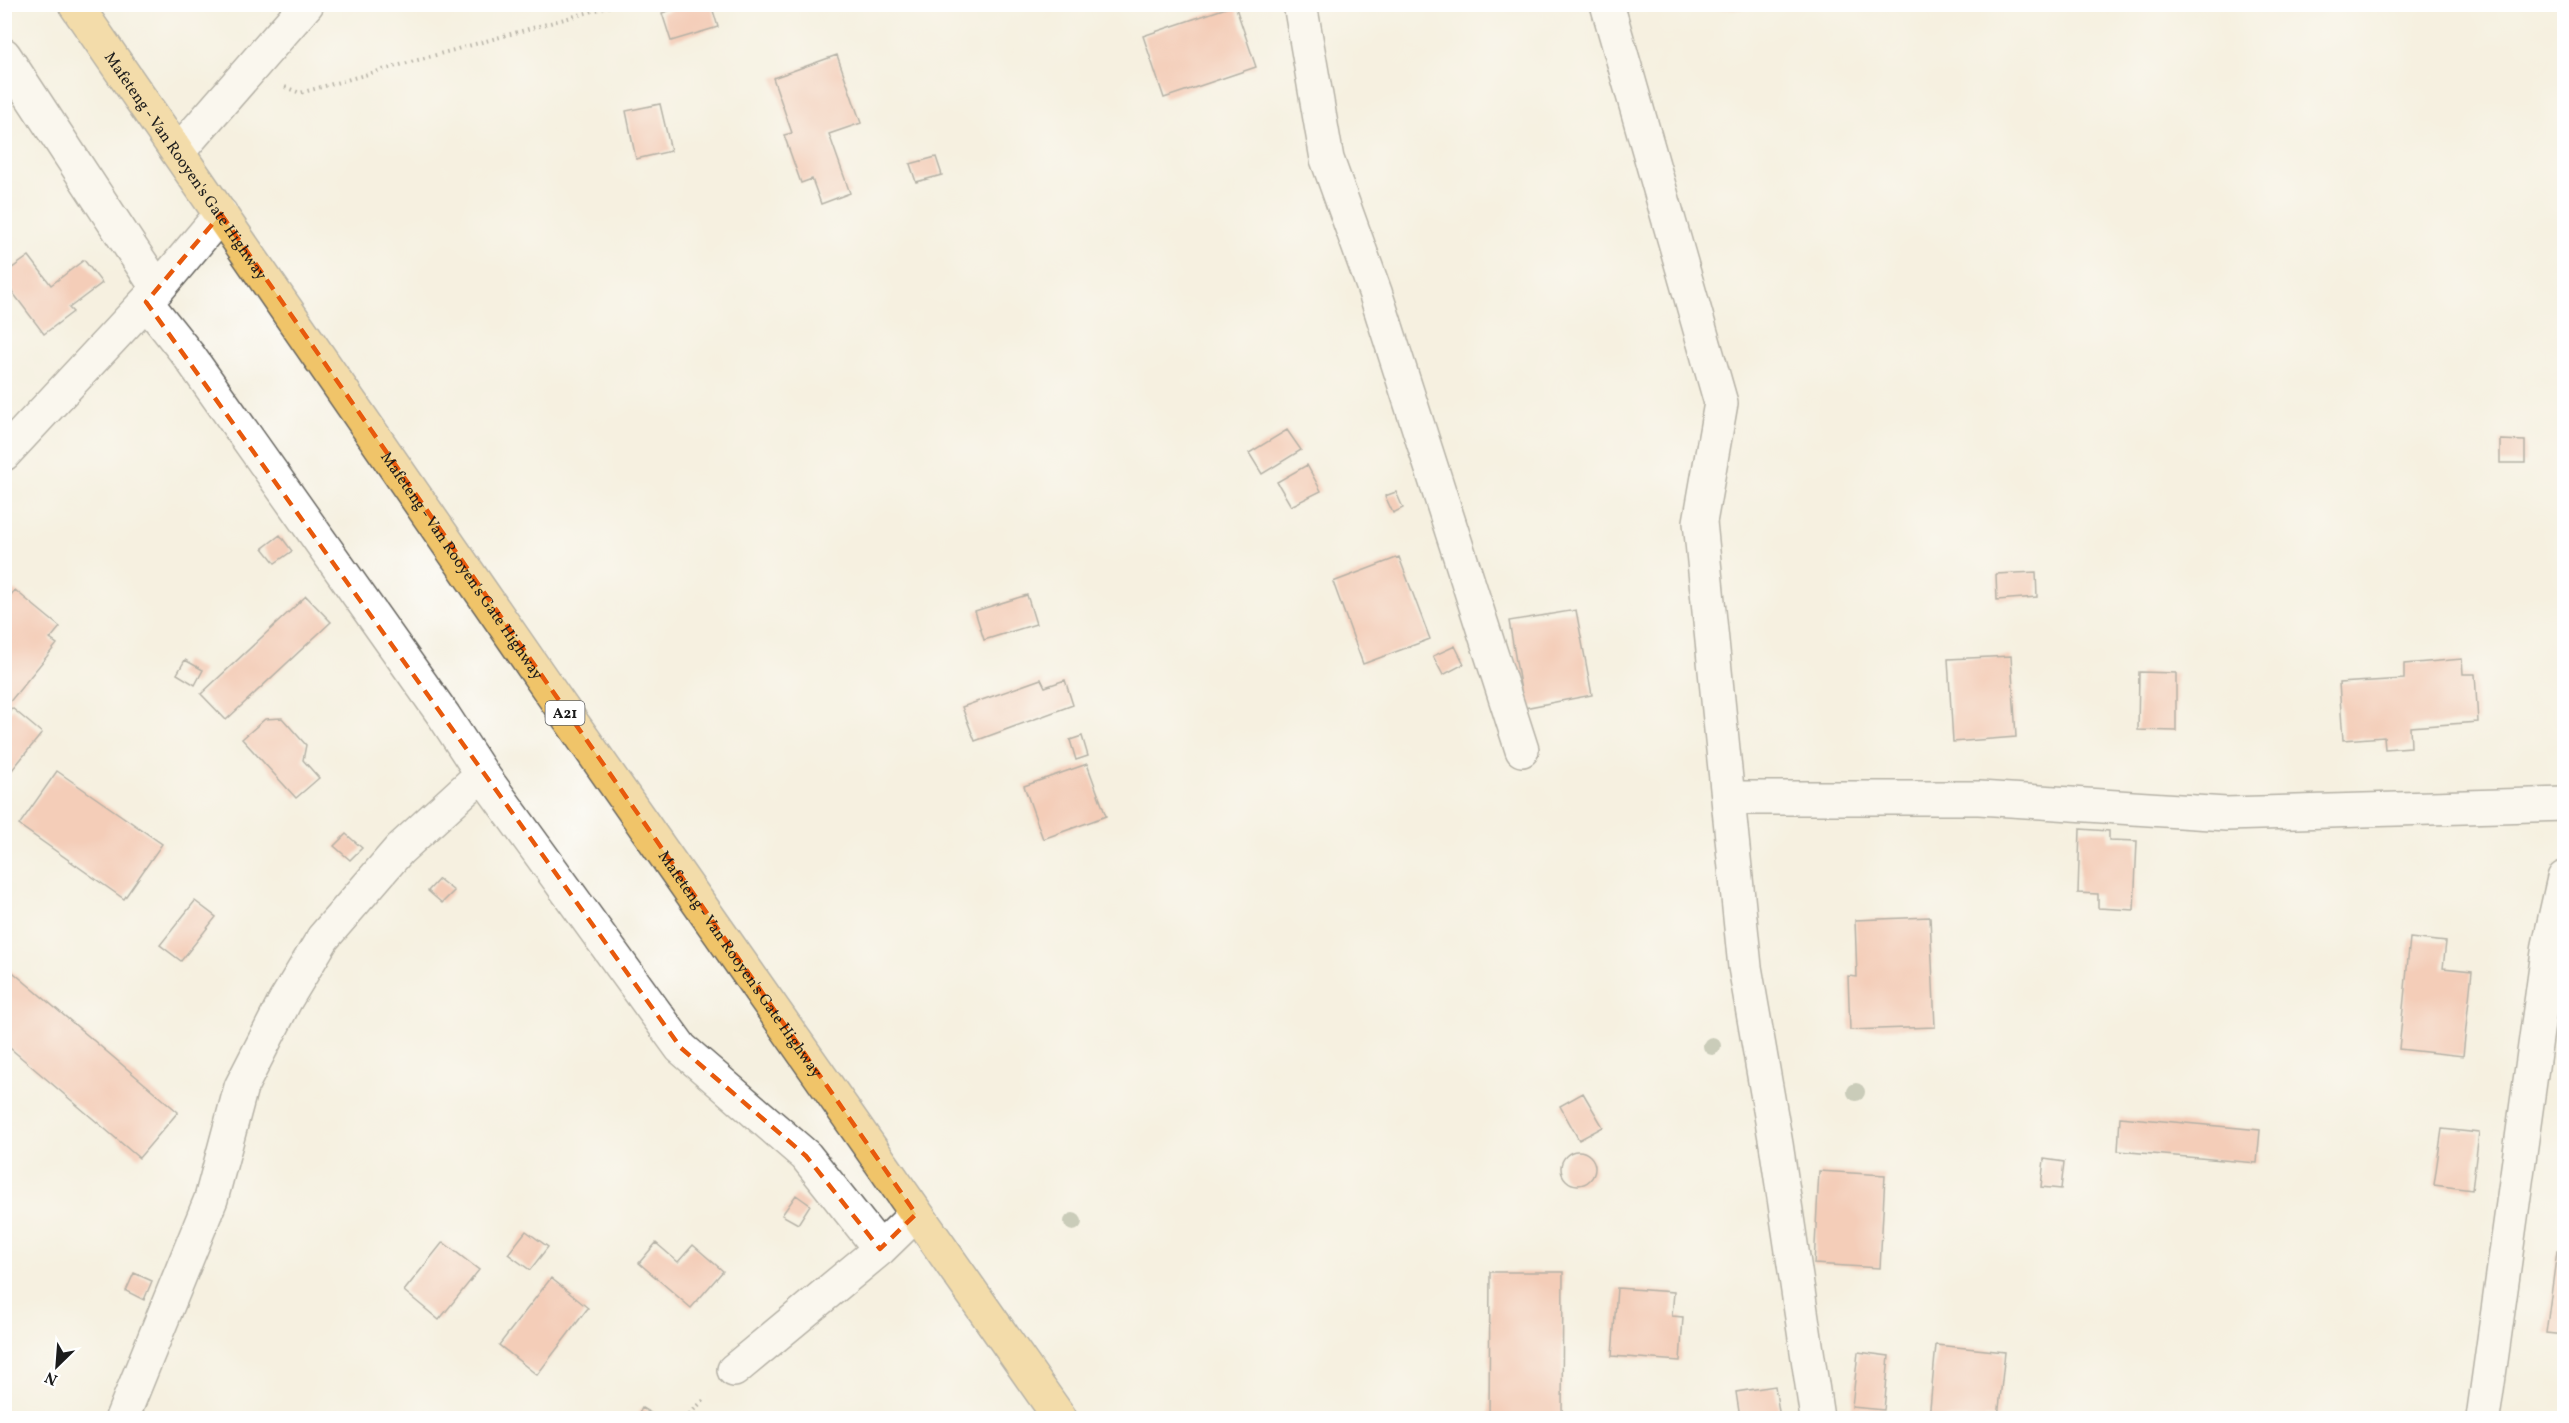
<svg xmlns="http://www.w3.org/2000/svg" width="2569" height="1423" viewBox="0 0 2569 1423" font-family="Vollkorn,serif">
<rect width="100%" height="100%" fill="#fff"/>
<filter id="ink" filterUnits="userSpaceOnUse"><feTurbulence type="fractalNoise" baseFrequency=".0167" numOctaves="2"/><feDisplacementMap in="SourceGraphic" scale="12" xChannelSelector="R" yChannelSelector="G"/><feConvolveMatrix kernelMatrix="1 2 1 2 8 2 1 2 1" color-interpolation-filters="sRGB"/></filter>
<filter id="wash" filterUnits="userSpaceOnUse"><feTurbulence type="fractalNoise" baseFrequency=".008" numOctaves="4" result="noise"/><feDisplacementMap in="SourceGraphic" scale="24" xChannelSelector="R" yChannelSelector="G"/><feGaussianBlur stdDeviation="1.35" result="paint"/><feColorMatrix in="noise" values="0 0 0 0 0 0 0 0 0 0 0 0 0 0 0 0 0 1.4 0 .05"/><feComposite in="paint" operator="in"/></filter>
<g filter="url(#wash)">
<rect width="100%" height="100%" fill="#f5f0e0"/>
<g id="blocks">
<path fill="#f1a288" d="M689,4H711L718,27L671,41L662,13Z
M1685,4H1743V9L1685,8Z
M1235,5L1256,67L1164,98L1143,36Z
M837,55L861,123L829,134L850,193L821,204L812,179L801,183L784,135L792,133L773,78Z
M660,104L671,151L636,159L626,111Z
M936,157L942,175L916,182L910,164Z
M29,256L51,285L84,260L102,283L69,308L73,312L44,334L4,281V274Z
M1287,430L1301,450L1262,474L1249,453Z
M2500,440L2525,441V463H2500Z
M1307,465L1321,491L1291,506L1277,482Z
M1396,492L1403,508L1393,513L1385,496Z
M280,535L292,551L275,563L263,548Z
M1399,557L1430,639L1363,664L1333,582Z
M2036,572L2037,597L1997,600L1996,574Z
M15,590L60,627L50,639L57,644L4,709V603Z
M1027,595L1036,624L984,640L975,611Z
M306,596L331,622L226,720L201,694Z
M1576,610L1592,695L1524,708L1509,621Z
M1455,646L1464,664L1443,675L1433,656Z
M2011,656L2016,737L1953,742L1948,659Z
M2462,659L2463,674H2475L2478,722L2410,727L2411,747L2385,749L2384,737L2343,740L2339,683L2404,679V664Z
M185,660L203,670L195,685L177,674Z
M2139,672L2176,673V731L2138,730Z
M1041,679L1045,687L1065,680L1073,705L975,741L962,707Z
M12,708L42,733L4,780V718Z
M282,718L306,745L303,760L319,778L296,798L242,739L265,719Z
M1082,736L1088,756L1076,760L1070,740Z
M1087,764L1106,816L1043,839L1024,786Z
M57,771L162,844L124,899L19,825Z
M2080,829L2109,831V840L2137,841L2134,910L2098,908V894L2078,893Z
M346,834L362,848L350,860L334,846Z
M439,879L454,891L442,903L428,891Z
M195,901L216,917L181,961L160,945Z
M1930,917L1935,1027L1850,1030L1848,976L1857,977L1855,920Z
M2410,938L2446,942L2443,968L2472,971L2463,1056L2399,1049Z
M8,968L178,1112L139,1158L4,1043V972Z
M1583,1093L1603,1127L1579,1140L1560,1106Z
M2120,1117L2260,1130L2257,1163L2118,1151Z
M2442,1129L2479,1133L2472,1190L2434,1185Z
M1561 1168a17 17 0 1 1 34 0a17 17 0 1 1-34 0Z
M2044,1159L2064,1162L2061,1189L2041,1187Z
M1819,1171L1885,1175L1880,1268L1814,1264Z
M796,1195L810,1205L798,1224L782,1215Z
M526,1231L548,1247L530,1270L508,1254Z
M443,1242L479,1270L439,1320L404,1291Z
M656,1243L678,1262L693,1245L723,1271L691,1308L639,1263Z
M2557,1251L2564,1252V1335L2546,1333Z
M1490,1272H1563L1562,1418H1489Z
M134,1273L152,1281L144,1300L126,1291Z
M551,1278L588,1308L537,1375L499,1345Z
M1617,1288L1674,1292L1672,1316L1683,1317L1680,1361L1612,1356Z
M1936,1345L2005,1352L1998,1418H1929Z
M1858,1352L1889,1356L1884,1410L1852,1407Z
M1775,1386L1780,1418H1740L1736,1392Z
M642,1408L659,1418H636Z"/>
</g>
</g>
<g filter="url(#ink)">
<use href="#blocks" fill-opacity="0" stroke="#686661" stroke-width="1.5"/>
<g fill="none" stroke-linecap="round" stroke-linejoin="round">
<defs>
<path id="minor" d="M1300,4L1327,159L1375,292L1522,750
M1607,4L1721,403L1700,522L1745,967L1776,1144L1817,1418
M4,55L158,289
M178,152L307,4
M146,302L189,356L444,716L482,774L681,1048L806,1156L880,1249
M4,454L158,289L221,214
M1728,798H1979L2226,814L2564,804
M734,1370L880,1249L916,1214
M122,1418L211,1199L241,1087L285,1001L323,938L399,850L482,774
M2483,1418L2549,945L2564,878"/>
<g id="major">
<path id="s1" d="M75,4L554,697L1060,1418"/>
</g>
</defs>
<use href="#minor" stroke="#686661" stroke-width="36"/>
<use href="#major" stroke="#686661" stroke-width="36"/>
<path stroke="#686661" stroke-width="4" stroke-dasharray="1.5 4.5" stroke-linecap="butt" d="M285,87L300,93L618,4
M685,1418L706,1398"/>
<use href="#minor" stroke="#fff" stroke-width="33"/>
<use href="#major" stroke="#f0c469" stroke-width="33"/>
</g>
<g fill="#949f8a">
<circle cx="1712" cy="1046" r="9"/>
<circle cx="1856" cy="1092" r="9"/>
<circle cx="1073" cy="1222" r="9"/>
</g>
</g>
<path d="M0 0H2569V1423H0ZM221,214L916,1214L880,1249L806,1156L681,1048L146,302Z" fill="#f5f0e0" fill-opacity=".55" fill-rule="evenodd"/>
<path fill="none" stroke="#e8590c" stroke-width="4.5" stroke-dasharray="12 8" stroke-linejoin="round" d="M221,214L916,1214L880,1249L806,1156L681,1048L146,302Z"/>
<g text-anchor="middle" stroke-width="5" stroke-linejoin="round" paint-order="stroke">
<rect fill="#fff" stroke="#606060" stroke-width="1.5" x="545.5" y="701" width="39" height="24" rx="4.5"/>
<g font-size="15" font-weight="bold" fill="#1c1c1c">
<text x="565" y="718">A21</text>
</g>
<g font-size="16" fill="#1c1c1c" stroke="#fff">
<text dy="6" stroke="none"><textPath href="#s1" startOffset="196">Mafeteng - Van Rooyen's Gate Highway</textPath></text>
<text dy="6" stroke="none"><textPath href="#s1" startOffset="682">Mafeteng - Van Rooyen's Gate Highway</textPath></text>
<text dy="6" stroke="none"><textPath href="#s1" startOffset="1168">Mafeteng - Van Rooyen's Gate Highway</textPath></text>
</g>
</g>
<rect width="2569" height="1423" fill="none" stroke="#fff" stroke-width="24"/>
<g transform="translate(57 1366) rotate(205)" stroke="#ffffff" stroke-width="4.5" paint-order="stroke">
<path d="M0-4.5L10 22L0 15L-10 22Z" fill="#1c1c1c"/>
<text y="-9" font-size="16" font-weight="bold" text-anchor="middle" fill="#1c1c1c">N</text>
</g>
</svg>
